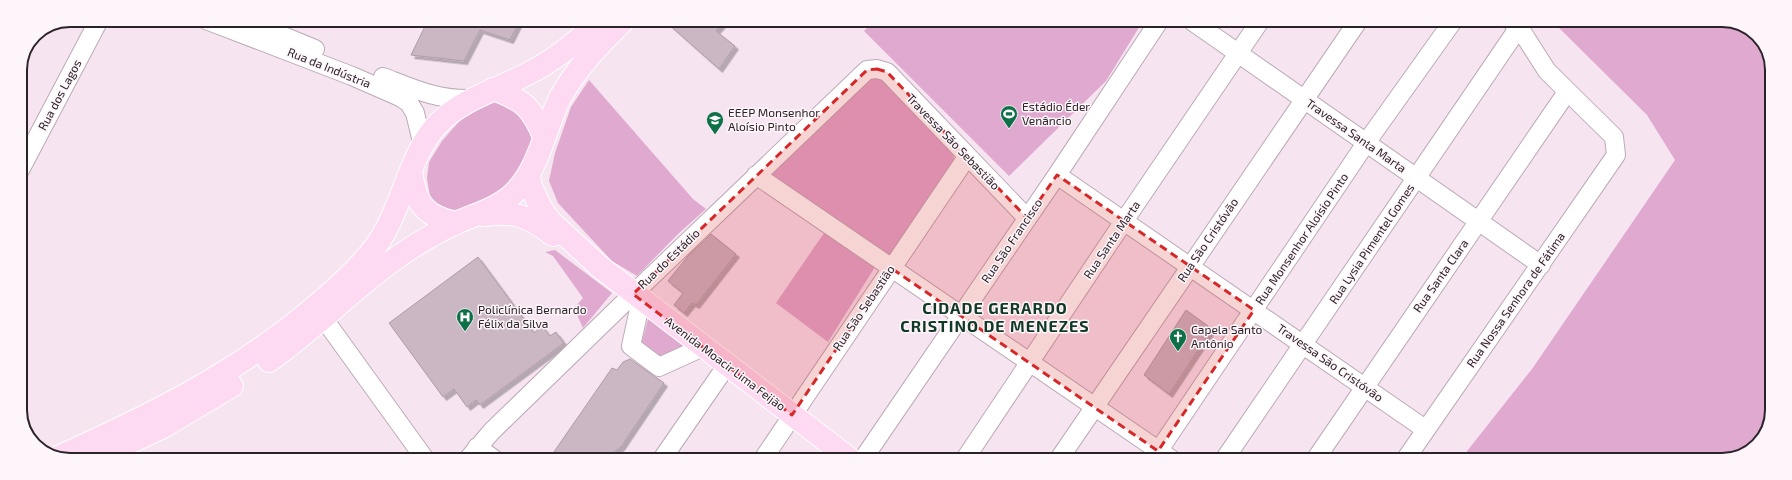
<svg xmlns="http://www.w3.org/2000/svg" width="1792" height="480" viewBox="0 0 1792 480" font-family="'Exo 2',sans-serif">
<defs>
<filter id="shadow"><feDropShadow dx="3.5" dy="3.5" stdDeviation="0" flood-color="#0004"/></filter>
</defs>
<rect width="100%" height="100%" fill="#f7e4f1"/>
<path fill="#e0a9cf" d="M874,21H1143L1106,81L1009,176L864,31Z
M1552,21L1735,22L1760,37L1772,66L1770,423L1753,450L1723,460H1460L1532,369L1675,160L1647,115Z
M866,76H882L953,151L954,160L890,254H882L768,176Z
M589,80L693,199L706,209L678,234L637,276L612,261L584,231L558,203L549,181L555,153L571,107Z
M505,101L535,131L524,174L494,200L447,214L430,197L427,178L429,162L442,141L470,109L484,102Z
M824,233L875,267L828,342L776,303Z
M555,250L612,293L583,328L574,308L583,298L553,256L545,252Z
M648,319L689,350L664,362L641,345Z"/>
<path fill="#cab7c3" stroke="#af9ca9" filter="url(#shadow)" d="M428,20H520L510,40L480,30L464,61L411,55Z
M665,21H725L716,31L735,46L719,69Z
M711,234L736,254L696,305L692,303L684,313L674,305L683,293L668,281L688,256Z
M478,257L534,333L542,326L550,336L556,332L564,343L480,405L476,400L467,407L454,389L443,397L389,323Z
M1186,310L1212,329L1169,394L1144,375Z
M630,359L664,383L621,447L611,454L600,459L588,455L585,459H549L612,368L617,370L623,362Z"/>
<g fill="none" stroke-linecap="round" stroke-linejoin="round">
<defs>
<path id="minor" d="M206,20L352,76L400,97L409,103L415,113L423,146
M244,20L315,49
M1192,21L1541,265
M383,77C414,89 437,100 471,99
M20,170L99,20
M756,175L1171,459
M1057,175L1425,429
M641,300L631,346L659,367L703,347
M324,319L425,459
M477,447L494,459
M468,459L492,431L633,294L867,70L877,69L887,72L1027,218
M662,459L727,365
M763,459L967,157
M863,459L1057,175L1159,21
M965,459L1124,221L1260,21
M1059,459L1358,21
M1153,459L1366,143L1453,21
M1224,460L1519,27
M1315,460L1567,92
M1405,460L1616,155L1614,137L1547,71L1519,27L1511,21"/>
<path id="major" d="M493,89C523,100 532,107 544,137
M411,171C415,202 424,217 457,223
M529,175L531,187L541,208L550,221L600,267L850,459
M484,215C515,211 528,216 553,235
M269,361C319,326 360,281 411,248C425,239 441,230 456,223C476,214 501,208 517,190C540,165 545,128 560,98C576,68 600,44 623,21
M56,458C147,417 234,375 311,310C334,291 357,271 375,247C402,212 409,152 439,123C464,98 497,90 527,74C554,61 577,42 599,21
M96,458L163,427L232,386"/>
</defs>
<use href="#minor" stroke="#bcaab6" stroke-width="20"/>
<use href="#major" stroke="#fff" stroke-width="24"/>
<use href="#minor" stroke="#fff" stroke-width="18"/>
<use href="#major" stroke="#fed9f2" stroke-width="22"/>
</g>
<path fill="#d62828" fill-opacity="0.2" stroke="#d62828" stroke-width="3" stroke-dasharray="8 5" stroke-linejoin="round" d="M877,69L887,72L1027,218L1057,175L1254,310L1158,451L891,268L792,415L633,294L867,70Z"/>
<defs>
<symbol id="stadium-pin" viewBox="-11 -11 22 30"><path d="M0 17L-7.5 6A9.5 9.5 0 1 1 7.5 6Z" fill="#0d7046" stroke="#fdf5fa"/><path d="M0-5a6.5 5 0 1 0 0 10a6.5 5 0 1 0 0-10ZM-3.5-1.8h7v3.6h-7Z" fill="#fff"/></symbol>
<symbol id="school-pin" viewBox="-11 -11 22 30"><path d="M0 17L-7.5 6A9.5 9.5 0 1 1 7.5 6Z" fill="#0d7046" stroke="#fdf5fa"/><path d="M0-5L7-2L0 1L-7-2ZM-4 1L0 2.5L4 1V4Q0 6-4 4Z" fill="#fff"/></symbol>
<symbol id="hospital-pin" viewBox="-11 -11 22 30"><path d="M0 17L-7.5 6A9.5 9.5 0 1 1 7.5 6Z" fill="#0d7046" stroke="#fdf5fa"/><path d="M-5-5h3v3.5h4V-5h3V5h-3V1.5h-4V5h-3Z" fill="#fff"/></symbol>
<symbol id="church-pin" viewBox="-11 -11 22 30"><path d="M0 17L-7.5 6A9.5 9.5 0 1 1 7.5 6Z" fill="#0d7046" stroke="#fdf5fa"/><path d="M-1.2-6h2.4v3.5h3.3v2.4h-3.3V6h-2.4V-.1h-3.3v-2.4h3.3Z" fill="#fff"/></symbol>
</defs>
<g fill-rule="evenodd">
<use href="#stadium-pin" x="999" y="104" width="20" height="27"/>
<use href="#school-pin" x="705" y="110" width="20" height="27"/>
<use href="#hospital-pin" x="455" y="307" width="20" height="27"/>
<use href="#church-pin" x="1168" y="327" width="20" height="27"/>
</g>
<g text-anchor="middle" stroke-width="3" stroke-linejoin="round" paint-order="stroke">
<g font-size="12" fill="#2a2328" stroke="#fdf5fa">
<text transform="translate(329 68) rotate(22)" y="4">Rua da Indústria</text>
<text transform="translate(60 95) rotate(-62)" y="4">Rua dos Lagos</text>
<text transform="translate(1356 136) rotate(35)" y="4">Travessa Santa Marta</text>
<text transform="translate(953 142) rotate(46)" y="4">Travessa São Sebastião</text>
<text transform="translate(1302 239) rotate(-56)" y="4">Rua Monsenhor Aloísio Pinto</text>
<text transform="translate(1112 240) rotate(-56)" y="4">Rua Santa Marta</text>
<text transform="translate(1208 240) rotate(-56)" y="4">Rua São Cristóvão</text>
<text transform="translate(1012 241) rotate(-56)" y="4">Rua São Francisco</text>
<text transform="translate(1372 244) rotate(-56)" y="4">Rua Lysia Pimentel Gomes</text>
<text transform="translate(669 259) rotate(-44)" y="4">Rua do Estádio</text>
<text transform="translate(1441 276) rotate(-55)" y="4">Rua Santa Clara</text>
<text transform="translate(1516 300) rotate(-55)" y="4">Rua Nossa Senhora de Fátima</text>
<text transform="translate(864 308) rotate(-56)" y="4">Rua São Sebastião</text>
<text transform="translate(1330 363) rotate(35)" y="4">Travessa São Cristóvão</text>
<text transform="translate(725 364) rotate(37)" y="4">Avenida Moacir Lima Feijão</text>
</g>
<g font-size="12" fill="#2a2328" stroke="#fdf5fa" text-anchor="start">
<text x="1022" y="111">Estádio Éder<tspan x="1022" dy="14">Venâncio</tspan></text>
<text x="728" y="117">EEEP Monsenhor<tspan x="728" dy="14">Aloísio Pinto</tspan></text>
<text x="478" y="314">Policlínica Bernardo<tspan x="478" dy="14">Félix da Silva</tspan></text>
<text x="1191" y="334">Capela Santo<tspan x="1191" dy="14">Antônio</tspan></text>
</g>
<g font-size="16" font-weight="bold" letter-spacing="1" fill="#103a25" stroke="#fdf5fa">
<text x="995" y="314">CIDADE GERARDO<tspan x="995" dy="18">CRISTINO DE MENEZES</tspan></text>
</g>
</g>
<path d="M0 0H1792V480H0ZM70 27H1722A43 43 0 0 1 1765 70V410A43 43 0 0 1 1722 453H70A43 43 0 0 1 27 410V70A43 43 0 0 1 70 27Z" fill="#fdf5fa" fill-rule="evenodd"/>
<path fill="none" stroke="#2a2328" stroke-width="2" d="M70 27H1722A43 43 0 0 1 1765 70V410A43 43 0 0 1 1722 453H70A43 43 0 0 1 27 410V70A43 43 0 0 1 70 27Z"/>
</svg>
